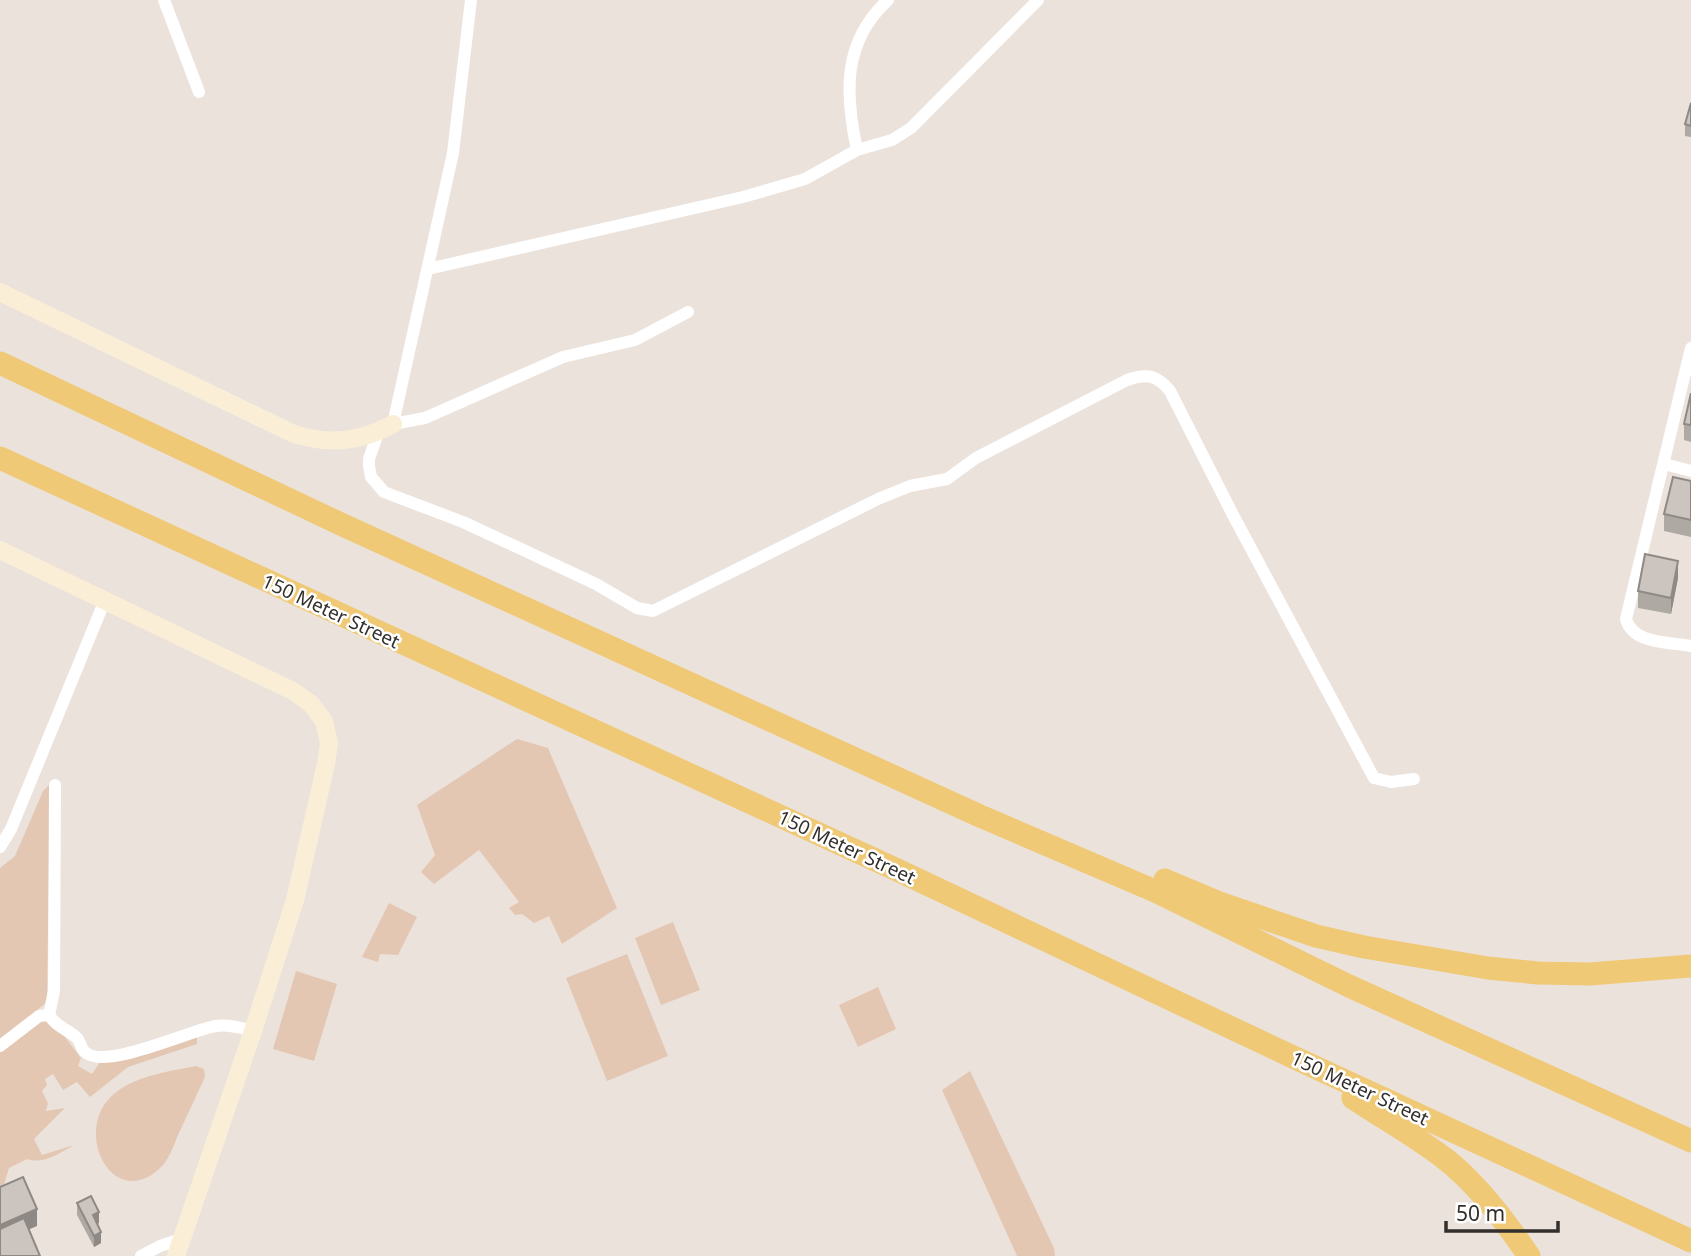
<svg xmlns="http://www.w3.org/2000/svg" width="1691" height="1256" viewBox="0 0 1691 1256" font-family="'Noto Sans',sans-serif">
<rect width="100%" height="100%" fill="#ebe2dc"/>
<path fill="#e4c7b2" d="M517,739L548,748L617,908L562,944L549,916L534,923L522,914L515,915L509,908L519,902L479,850L434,884L421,872L435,855L417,805Z
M50,784L47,1002L0,1040V868L15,856L43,791Z
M389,903L417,917L398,955L380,954L378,962L362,957Z
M673,922L700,990L661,1005L635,938Z
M627,954L668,1056L607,1081L566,978Z
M296,971L337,984L314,1061L273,1049Z
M878,987L896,1029L858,1047L839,1005Z
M45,1020L64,1036L81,1058L78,1066L92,1074L101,1061L197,1036V1044L128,1067L90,1097L77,1082L63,1090L53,1074L45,1079L47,1085L42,1091L48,1103L46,1111L65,1108L34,1139L42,1155L74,1145C60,1153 43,1165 27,1159L9,1168L0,1198V1049L36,1022Z
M196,1066L204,1069L205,1077C196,1096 187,1116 178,1135C174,1145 170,1156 164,1164C114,1219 66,1126 119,1090C140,1075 172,1071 196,1066Z
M970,1071L1054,1248L1055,1256H1017L942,1090Z"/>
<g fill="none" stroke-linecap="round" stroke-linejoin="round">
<path stroke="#fff" stroke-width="12" d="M164,0L199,92
M471,0L453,153L393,424L425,418L563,357L635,340L688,312
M857,150C845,94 842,42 888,0
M428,269L743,197L805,179L857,150L892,140L911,128L1038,0
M1691,348L1626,619C1632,644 1670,642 1691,646
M378,433L369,459V466L371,477L384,492L463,522L596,584L637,608L653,611L878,499L910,486L947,479L976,458L1127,380C1147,373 1157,375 1170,391L1233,515L1374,778L1391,782L1414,779
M1664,464L1691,471
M0,847L11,829L105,600
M49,1015L54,991L55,785
M0,1046L39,1016L49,1015C58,1029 67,1028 77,1038C81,1042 81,1049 85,1052C105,1071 190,1030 216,1026C228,1024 241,1028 253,1031
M141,1256L160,1246L181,1239"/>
<path stroke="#faefd6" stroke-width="18" d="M0,292L294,434C330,445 360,442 393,424
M0,550L293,691L311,704L324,721L329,743L326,764L295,900L253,1031L176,1256"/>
<path stroke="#efc975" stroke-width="23" d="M0,363L345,526L980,816L1155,891L1349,986L1691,1141
M0,458L893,868L1293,1057L1691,1241
M1165,880L1222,904L1316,936L1364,947L1488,968L1538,973L1590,974L1691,966
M1353,1098C1383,1118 1415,1136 1444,1158C1477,1183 1506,1222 1529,1256"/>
</g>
<path fill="#afa9a3" d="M1691,103V137L1685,136V124Z
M1691,393V442L1684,440V424Z
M1691,481V537L1664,531V514Z
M1678,578L1671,614L1638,608V591Z
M77,1203L99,1223L97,1224L101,1243L94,1247L77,1215Z"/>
<path fill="#8f8985" d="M1678,561V578L1671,614V598Z
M37,1209V1226L0,1242V1225Z
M99,1212V1223L93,1226V1215Z
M101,1232V1243L94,1247V1236Z"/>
<path fill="#ccc4be" stroke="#8f8985" stroke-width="2" d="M1691,103V126L1685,124Z
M1691,393V425L1684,424Z
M1673,477L1691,481V520L1664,514Z
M1645,554L1678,561L1671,598L1638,591Z
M23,1177L37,1209L0,1225V1187Z
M91,1196L99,1212L93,1215L101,1232L94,1236L77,1203Z
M24,1218L40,1256H0V1229Z"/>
<g text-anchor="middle" stroke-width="5" stroke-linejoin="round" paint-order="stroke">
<g font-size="19" fill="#322f2d" stroke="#fff">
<text transform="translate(331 611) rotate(25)" y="7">150 Meter Street</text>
<text transform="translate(847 847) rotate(25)" y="7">150 Meter Street</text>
<text transform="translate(1360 1088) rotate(25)" y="7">150 Meter Street</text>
</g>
</g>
<path d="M1446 1221v10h112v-10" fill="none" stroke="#322f2d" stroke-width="3.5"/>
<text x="1456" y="1221" font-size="21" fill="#322f2d" stroke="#ffffff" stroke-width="5" paint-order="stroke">50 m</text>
</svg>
